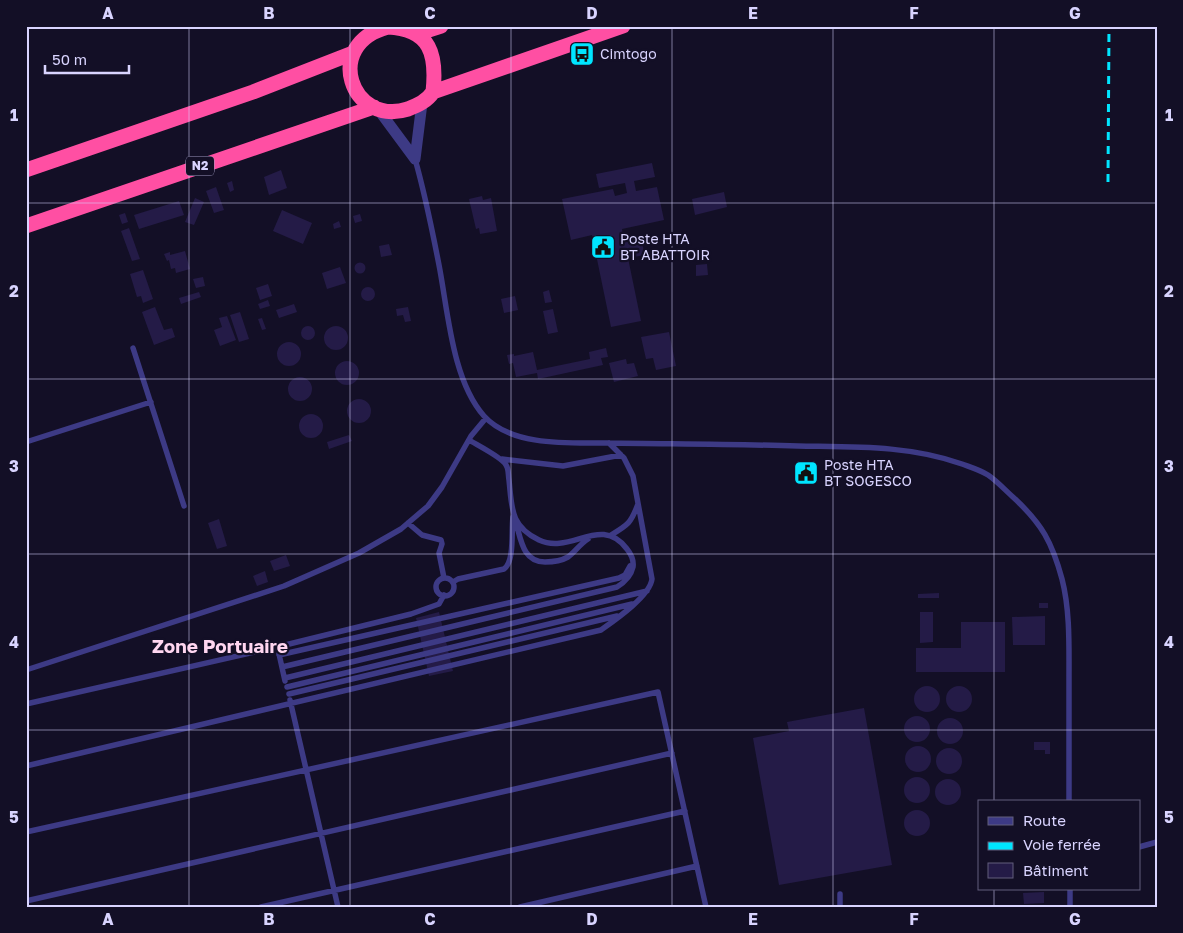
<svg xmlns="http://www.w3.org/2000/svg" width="1183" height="933" viewBox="0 0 1183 933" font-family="'Golos Text',sans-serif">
<rect width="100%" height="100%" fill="#130f26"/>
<path fill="#241b47" d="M652,163L655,177L634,181L636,191L657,187L664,220L622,229L624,242L641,239L645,255L628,258L641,321L611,327L592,235L571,240L562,199L613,189L615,196L627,193L625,183L599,188L596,174Z
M281,170L287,188L269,195L264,177Z
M232,181L234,190L230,192L227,183Z
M216,187L224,210L214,213L206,191Z
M724,192L727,207L695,215L692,199Z
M482,196L483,200L491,198L497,231L480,234L479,228L476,229L469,199Z
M195,198L204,202L194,225L185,222Z
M179,201L184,215L139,229L134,215Z
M282,210L312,223L303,244L273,231Z
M125,213L128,222L122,224L119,215Z
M360,214L362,221L355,223L353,216Z
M339,221L341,227L334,229L333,224Z
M129,228L140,259L132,261L121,231Z
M389,244L392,255L381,257L379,246Z
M185,251L190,269L176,273L175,268L171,269L169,260L167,261L164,254L170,252V255Z
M354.5 268a5.5 5.5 0 1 1 11 0a5.5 5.5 0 1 1-11 0Z
M707,264L708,275L696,276V265Z
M340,267L346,283L327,289L322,273Z
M143,270L153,299L143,303L141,296L137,297L130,274Z
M203,277L205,286L196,288L193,279Z
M268,284L272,296L260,300L256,288Z
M361 294a7 7 0 1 1 14 0a7 7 0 1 1-14 0Z
M549,290L552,302L545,303L543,292Z
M199,292L201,297L181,304L179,298Z
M515,296L518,310L504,313L501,299Z
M268,300L270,306L260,309L258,304Z
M294,304L297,312L279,318L276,310Z
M155,307L164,330L172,328L175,337L154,345L142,312Z
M408,307L411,321L405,322L403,315L397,316L396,309Z
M553,309L558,332L548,334L543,311Z
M240,312L249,339L239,342L230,315Z
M227,316L236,340L220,346L214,330L222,327L219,318Z
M262,318L266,329L262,330L258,319Z
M301 333a7 7 0 1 1 14 0a7 7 0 1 1-14 0Z
M324 338a12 12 0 1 1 24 0a12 12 0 1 1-24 0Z
M669,332L676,366L656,370L653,358L646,359L641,337Z
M277 354a12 12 0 1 1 24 0a12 12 0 1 1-24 0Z
M606,348L608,357L601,358L603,365L538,379L537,373L516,377L513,363L509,364L507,355L514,354V356L533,352L537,370L590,359L589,352Z
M626,359L627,364L634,363L638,376L614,382L609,363Z
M335 373a12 12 0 1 1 24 0a12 12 0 1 1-24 0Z
M288 389a12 12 0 1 1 24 0a12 12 0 1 1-24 0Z
M347 411a12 12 0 1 1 24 0a12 12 0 1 1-24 0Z
M299 426a12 12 0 1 1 24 0a12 12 0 1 1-24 0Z
M349,435L352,441L329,449L327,442Z
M219,519L227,546L217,549L208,523Z
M286,555L290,566L274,571L270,561Z
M265,571L268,582L257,586L253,576Z
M939,593V598H918V594Z
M1039,603H1048V608H1039Z
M439,612L453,671L429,676L416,618Z
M920,612H933V642L920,643Z
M1045,616V645H1013L1012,617Z
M961,622H1005V672H916V648H961Z
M946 699a13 13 0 1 1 26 0a13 13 0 1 1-26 0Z
M914 699a13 13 0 1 1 26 0a13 13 0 1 1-26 0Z
M864,708L892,865L779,885L753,738L789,731L787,722Z
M904 729a13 13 0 1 1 26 0a13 13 0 1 1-26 0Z
M937 731a13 13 0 1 1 26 0a13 13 0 1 1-26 0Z
M1034,742H1050V754H1045V750H1034Z
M905 759a13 13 0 1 1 26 0a13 13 0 1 1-26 0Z
M936 761a13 13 0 1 1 26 0a13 13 0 1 1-26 0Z
M904 790a13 13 0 1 1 26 0a13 13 0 1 1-26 0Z
M935 792a13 13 0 1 1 26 0a13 13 0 1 1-26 0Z
M904 823a13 13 0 1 1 26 0a13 13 0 1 1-26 0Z
M1044,892V903L1024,904L1023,893Z"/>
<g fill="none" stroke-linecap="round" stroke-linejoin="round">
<path stroke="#3d3a85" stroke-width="5.5" d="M415,159C425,194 432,229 439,265C448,311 452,380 484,416C512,447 571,443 609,443C672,444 735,444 798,446C853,447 909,445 962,464C970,467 980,470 988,475C997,481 1005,490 1014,498C1042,524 1052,542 1062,579C1070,610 1069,645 1069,676C1069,718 1069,760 1069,802
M133,348L184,506
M26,442L151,402
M502,459L563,466L621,455
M408,523L422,535L441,540L442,544L439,553L444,578
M516,523C521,540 523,562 545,562C553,562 561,561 568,557C575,552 580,544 588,539
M611,535C628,525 631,523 638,504
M436 587a9 9 0 1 1 18 0a9 9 0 1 1-18 0Z
M453,582L458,579L504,569C515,561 511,530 513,517
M279,654L285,681
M279,655L619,578L625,575L630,566
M282,667L617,587C625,582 631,576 633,567C634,560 631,554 627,549C601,514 571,555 539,540C510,526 512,508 509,480C508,475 509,469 506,465C503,458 477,445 469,440
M26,670L284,586L359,553L401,529L428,506L442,487L471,436L486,418
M285,678L647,591
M287,687L632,604
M289,694L617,616
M290,700L338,907
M26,704L277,647L411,614L439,604L444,595
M26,766L601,630C615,620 650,596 652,579L633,476L624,458L609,443
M26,832L658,692L706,907
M1139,847L1157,842
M840,894V907
M26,901L672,753
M261,907L685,811
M520,907L697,866
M1070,907V889"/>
<path stroke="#3d3a85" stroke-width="11" d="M378,109L415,159
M415,159L422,103"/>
<path stroke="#ff4fa3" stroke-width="15" d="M388,27C431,29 437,55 433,92C427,101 418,105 408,109C351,127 322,44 388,27Z
M416,34L441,26
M433,92L623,26
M26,170L253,92L353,53
M26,226L374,107"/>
<path stroke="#00e5ff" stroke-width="3" stroke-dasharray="8 6" stroke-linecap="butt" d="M1108,182L1109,26"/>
</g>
<path fill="none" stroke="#d9d4ff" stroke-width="1" stroke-opacity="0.55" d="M189,26V907M350,26V907M511,26V907M672,26V907M833,26V907M994,26V802M26,203H1157M26,379H1157M26,554H1157M26,730H1157M994,889V907"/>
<defs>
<symbol id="bus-square" viewBox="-11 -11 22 22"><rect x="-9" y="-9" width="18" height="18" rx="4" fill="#00e5ff" stroke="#130f26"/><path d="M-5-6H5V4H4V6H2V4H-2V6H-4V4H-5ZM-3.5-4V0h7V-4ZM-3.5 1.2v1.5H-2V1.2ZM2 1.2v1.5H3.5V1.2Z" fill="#111"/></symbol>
<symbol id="civic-square" viewBox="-11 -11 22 22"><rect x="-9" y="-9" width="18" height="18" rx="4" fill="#00e5ff" stroke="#130f26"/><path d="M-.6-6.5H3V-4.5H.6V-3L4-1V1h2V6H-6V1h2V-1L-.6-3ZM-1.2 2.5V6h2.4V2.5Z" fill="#111"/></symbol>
</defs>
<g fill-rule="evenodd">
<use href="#bus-square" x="568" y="40" width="28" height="28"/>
<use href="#civic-square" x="589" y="233" width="28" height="28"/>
<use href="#civic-square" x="792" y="459" width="28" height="28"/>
</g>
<g text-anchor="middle" stroke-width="4.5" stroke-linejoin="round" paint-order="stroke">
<rect fill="#130f26" stroke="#9e99be" stroke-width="1" x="186" y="156.5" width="28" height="19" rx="4"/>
<g font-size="12" font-weight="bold" fill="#d9d4ff">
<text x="200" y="170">N2</text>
</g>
<g font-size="14" fill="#d9d4ff" stroke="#130f26" text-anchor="start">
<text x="600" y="59">Cimtogo</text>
<text x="620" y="244">Poste HTA<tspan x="620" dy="16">BT ABATTOIR</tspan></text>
<text x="824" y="470">Poste HTA<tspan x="824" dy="16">BT SOGESCO</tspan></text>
</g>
<g font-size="19" font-weight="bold" fill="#ffd6f0" stroke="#130f26">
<text x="220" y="653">Zone Portuaire</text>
</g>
</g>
<rect width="1183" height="933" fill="none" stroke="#130f26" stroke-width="55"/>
<rect x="978" y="800" width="162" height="90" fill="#130f26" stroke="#625e7d"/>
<rect x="988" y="817" width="25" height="8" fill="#3d3a85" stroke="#625e7d"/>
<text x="1023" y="826" font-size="15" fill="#d9d4ff">Route</text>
<rect x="988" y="842" width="25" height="8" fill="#00e5ff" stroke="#625e7d"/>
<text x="1023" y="850" font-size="15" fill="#d9d4ff">Voie ferrée</text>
<rect x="988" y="863" width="25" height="15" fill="#241b47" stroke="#625e7d"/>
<text x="1023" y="876" font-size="15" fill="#d9d4ff">Bâtiment</text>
<path d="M45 65v8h84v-8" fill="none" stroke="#d9d4ff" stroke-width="2.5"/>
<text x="52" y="65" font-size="15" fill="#d9d4ff" stroke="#130f26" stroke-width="4" paint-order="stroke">50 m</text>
<rect x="28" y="28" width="1128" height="878" fill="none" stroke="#d9d4ff" stroke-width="2"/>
<g font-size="16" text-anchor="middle" font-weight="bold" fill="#d9d4ff">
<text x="108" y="19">A</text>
<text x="269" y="19">B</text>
<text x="430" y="19">C</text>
<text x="592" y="19">D</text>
<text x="753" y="19">E</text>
<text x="914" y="19">F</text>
<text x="1075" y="19">G</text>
<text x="14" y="121">1</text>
<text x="1169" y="121">1</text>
<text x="14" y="297">2</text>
<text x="1169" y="297">2</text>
<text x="14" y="472">3</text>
<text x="1169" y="472">3</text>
<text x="14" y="648">4</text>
<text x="1169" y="648">4</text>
<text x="14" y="823">5</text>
<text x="1169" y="823">5</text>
<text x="108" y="925">A</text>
<text x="269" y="925">B</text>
<text x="430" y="925">C</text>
<text x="592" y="925">D</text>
<text x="753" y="925">E</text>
<text x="914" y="925">F</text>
<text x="1075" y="925">G</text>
</g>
</svg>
